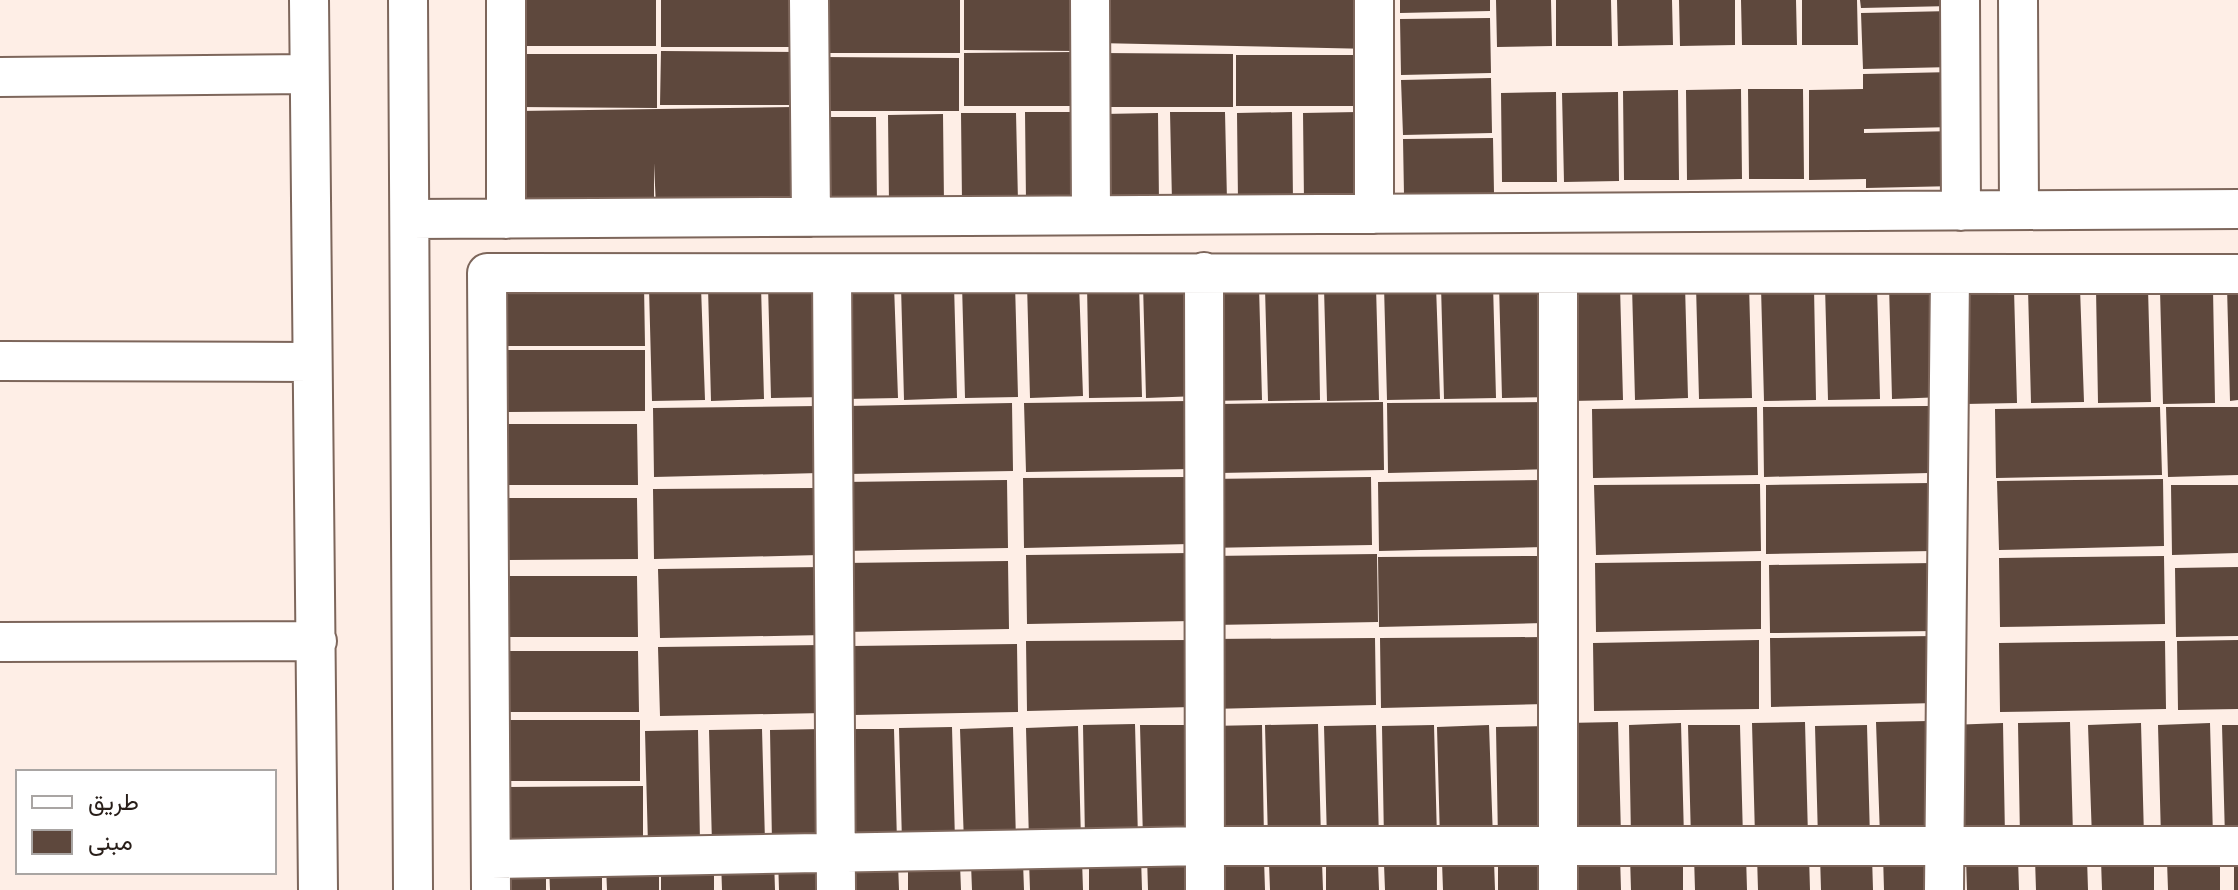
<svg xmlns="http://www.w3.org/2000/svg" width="2238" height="890" viewBox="0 0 2238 890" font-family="Overpass,Vazirmatn,sans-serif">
<rect width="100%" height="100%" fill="#feeee6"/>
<path fill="#5e483d" d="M519,0H656V46H519Z
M661,0H798V47H661Z
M823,0H960V53H823Z
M964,0H1076V51L964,50Z
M1097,0H1372V49L1097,43Z
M1400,0H1490V11L1400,13Z
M1496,0H1551L1552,46L1497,47Z
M1556,0H1611L1612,46H1556Z
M1617,0H1672L1673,45L1618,46Z
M1679,0H1735V45L1680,46Z
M1741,0H1796L1797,45H1742Z
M1802,0H1857L1858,45H1802Z
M1860,0H1951V6L1861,8Z
M1951,11L1953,67L1863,69L1861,13Z
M1490,18L1491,73L1401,75L1400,19Z
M661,51L798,52L797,105H660Z
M1076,52V106H964V53Z
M1102,53L1233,54V107H1102Z
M520,54H657V108L520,107Z
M1236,55H1361L1362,106H1236Z
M822,57L959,58V111H821Z
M1953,72L1954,127L1864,129V133L1955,131L1956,186L1866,188V179L1809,180V90L1863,89V74Z
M1491,78L1492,133L1403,135L1401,80Z
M1741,89L1742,179L1687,180L1686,90Z
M1748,89H1803L1804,179H1749Z
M1678,90L1679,180H1624L1623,91Z
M1556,92L1557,182H1502L1501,93Z
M1618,92L1619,181L1564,182L1562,93Z
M793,107L795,203L656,207L654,163V209L519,208V111Z
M1025,112H1080L1081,201L1026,202Z
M1170,112H1225L1227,201L1172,202Z
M1292,112L1293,202H1238L1237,113Z
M1358,112L1359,201L1304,202L1303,113Z
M961,113H1016L1018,202L962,203Z
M1158,113L1159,203L1104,204L1103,114Z
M943,114L944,204H889L888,115Z
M821,117H876L877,206L822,207Z
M1493,138L1494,193L1404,195L1403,139Z
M1015,283L1018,397L965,398L962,284Z
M1079,283L1083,396L1030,398L1027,284Z
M1139,283L1142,397L1089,398L1087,284Z
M1196,283L1198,396L1146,398L1143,284Z
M1551,283L1554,397L1502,398L1499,284Z
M644,284L645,346H501V285Z
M821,284L824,397L771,398L768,285Z
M954,284L957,398L904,400L901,286Z
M1493,284L1496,398L1444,399L1441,285Z
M1749,284L1752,398L1699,399L1696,286Z
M1941,284L1944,397L1892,399L1889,285Z
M894,285L898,398L845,399L842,286Z
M1685,285L1688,398L1635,400L1632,286Z
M1877,285L1880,399L1828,400L1825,286Z
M761,286L764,399L711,401L708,287Z
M1259,286L1262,400L1209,401L1207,287Z
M1318,286L1320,400L1268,401L1265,288Z
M1376,286L1379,400L1327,401L1324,288Z
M1384,286H1436L1440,399L1387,400Z
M1620,286L1623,400L1570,401L1568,287Z
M701,287L705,400L652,401L649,288Z
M1814,287L1816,400L1764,401L1761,288Z
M2227,287H2238V400L2230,401Z
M2080,288L2084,402L2031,403L2028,289Z
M2148,288L2151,402L2098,403L2096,289Z
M2014,289L2017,403L1965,404L1961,290Z
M2213,289L2215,403L2163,404L2160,290Z
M501,350H645V411L502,412Z
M1190,401L1191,469L1026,472L1024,403Z
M1383,402L1384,470L1219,473L1218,404Z
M1552,402L1554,469L1388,473L1387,403Z
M1012,403L1013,471L848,474L847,406Z
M818,406L819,473L654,477L653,408Z
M1928,406L1929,473L1764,477L1763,407Z
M1757,407L1758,475L1593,478L1592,409Z
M2160,407L2162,475L1996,478L1995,409Z
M2166,407H2238V475L2168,477Z
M494,424H637L638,485H494Z
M1188,477L1189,544L1024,548L1023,478Z
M1371,477L1372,545L1207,548L1206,479Z
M2163,479L2164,546L1999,550L1997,481Z
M1007,480L1008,548L843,551L842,482Z
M1544,480V547L1379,551L1378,482Z
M1931,483L1932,551L1766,554V485Z
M1760,484L1761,551L1596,555L1594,485Z
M2171,485H2238V553L2172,555Z
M818,488L819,555L654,559L653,489Z
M494,498H637L638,559L494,560Z
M1191,553L1192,621L1027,624L1026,555Z
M1377,554L1378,622L1212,625L1211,556Z
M1544,556V623L1379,627L1378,557Z
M2164,556L2165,624L2000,627L1999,558Z
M1008,561L1009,629L844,632L843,563Z
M1761,561V629L1596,632L1595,563Z
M1935,563V631L1770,633L1769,565Z
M824,567L825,635L660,638L658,569Z
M2238,567V636L2176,637L2175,568Z
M494,576H637L638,637H494Z
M1935,636L1936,703L1771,707L1770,638Z
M1545,637L1546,704L1381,708L1380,638Z
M1375,638L1376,705L1211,709L1210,639Z
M1192,640V707L1027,711L1026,641Z
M1759,640V709L1594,711L1593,643Z
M2238,640V709L2178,710L2177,641Z
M2165,641L2166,709L2000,712L1999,643Z
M1017,644L1018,712L853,715L852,646Z
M824,645V713L660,716L658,647Z
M495,651H638L639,712H495Z
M497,720H640V781H497Z
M1929,721L1932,834L1880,836L1876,722Z
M1618,722L1621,835L1569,836L1566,723Z
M1805,722L1808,836H1755L1752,723Z
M2070,722L2073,835L2020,837L2018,723Z
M1681,723L1684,837L1631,838L1629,725Z
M2003,723L2005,837L1953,838L1950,725Z
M2141,723L2144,837L2092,838L2088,725Z
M2210,723L2213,837L2161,838L2158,725Z
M1135,724L1138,838L1085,839L1083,725Z
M1318,724L1321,838L1268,839L1265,725Z
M1140,725H1192L1195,838L1143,839Z
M1262,725L1264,838L1212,839L1209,726Z
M1376,725L1379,839L1327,840L1324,726Z
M1434,725L1437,838L1384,840L1382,726Z
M1489,725L1493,839L1440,840L1437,727Z
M1688,725H1740L1743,838L1691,839Z
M1867,725L1870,838L1818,839L1815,726Z
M2222,725H2238V838H2225Z
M1078,726L1081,840L1029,841L1026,728Z
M1548,726L1551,839L1498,840L1496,727Z
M952,727L955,841L902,842L899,728Z
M1013,727L1016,841L964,843L960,729Z
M762,729L765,842L712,844L709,730Z
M822,729L825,842L772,843L770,730Z
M842,729H894L897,842L845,843Z
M698,730L700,843L648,845L645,731Z
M643,786V848L500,849L499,787Z
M1935,854L1936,890H1884L1883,855Z
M1199,855L1200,890H1148L1147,856Z
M1683,855V890H1631L1630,857Z
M1746,855L1747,890H1695L1694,856Z
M1809,855L1810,890H1758L1757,856Z
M1620,856L1621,890H1569L1568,857Z
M1820,856H1872L1873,890H1821Z
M830,857L831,890H779L778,858Z
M1141,857L1142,890H1089V858Z
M1966,858H2018L2019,890H1967Z
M2087,858L2088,890H2036L2035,859Z
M774,859L775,890H722L721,860Z
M1264,859L1265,890H1212L1211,860Z
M2154,859V890H2102L2101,860Z
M2220,859V890H2168L2167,861Z
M1082,860L1083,890H1030L1029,861Z
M1550,860L1551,890H1498V861Z
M2234,860H2238V890H2234Z
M1494,861L1495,890H1443L1442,862Z
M714,862V890H661V863Z
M1023,862L1024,890H972L971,864Z
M1322,862L1323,890H1270L1269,863Z
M1378,862L1379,890H1326V863Z
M1437,862V890H1385L1384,864Z
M898,863L899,890H846V864Z
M659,864V890H607L606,866Z
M960,864L961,890H908V865Z
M602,865V890H550L549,866Z
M546,867V890H494L493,868Z"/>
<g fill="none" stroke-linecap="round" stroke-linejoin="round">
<defs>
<path id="minor" d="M309,0L318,890
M408,0L413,890
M506,0V219
M809,0L811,217
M1090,0L1091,215
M1374,0V214
M1960,0L1961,211
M2018,0L2019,210
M0,77L309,74
M410,219L2238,209
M1204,272L1205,890
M832,274L836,890
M0,361L311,362
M0,642L317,641
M491,859L1204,846H2238
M491,890L487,273L2238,274
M1558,890V274
M1944,890L1950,274"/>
</defs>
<use href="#minor" stroke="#7d665b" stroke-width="42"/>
<use href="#minor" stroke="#fff" stroke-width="38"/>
</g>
<rect x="16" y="770" width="260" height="104" fill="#ffffff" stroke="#a9a5a3" stroke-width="2"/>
<rect x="32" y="796" width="40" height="12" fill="#ffffff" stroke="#a9a5a3" stroke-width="2"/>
<text x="88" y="810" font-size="24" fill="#281e19">طريق</text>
<rect x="32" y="830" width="40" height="24" fill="#5e483d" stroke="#a9a5a3" stroke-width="2"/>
<text x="88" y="850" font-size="24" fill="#281e19">مبنى</text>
</svg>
